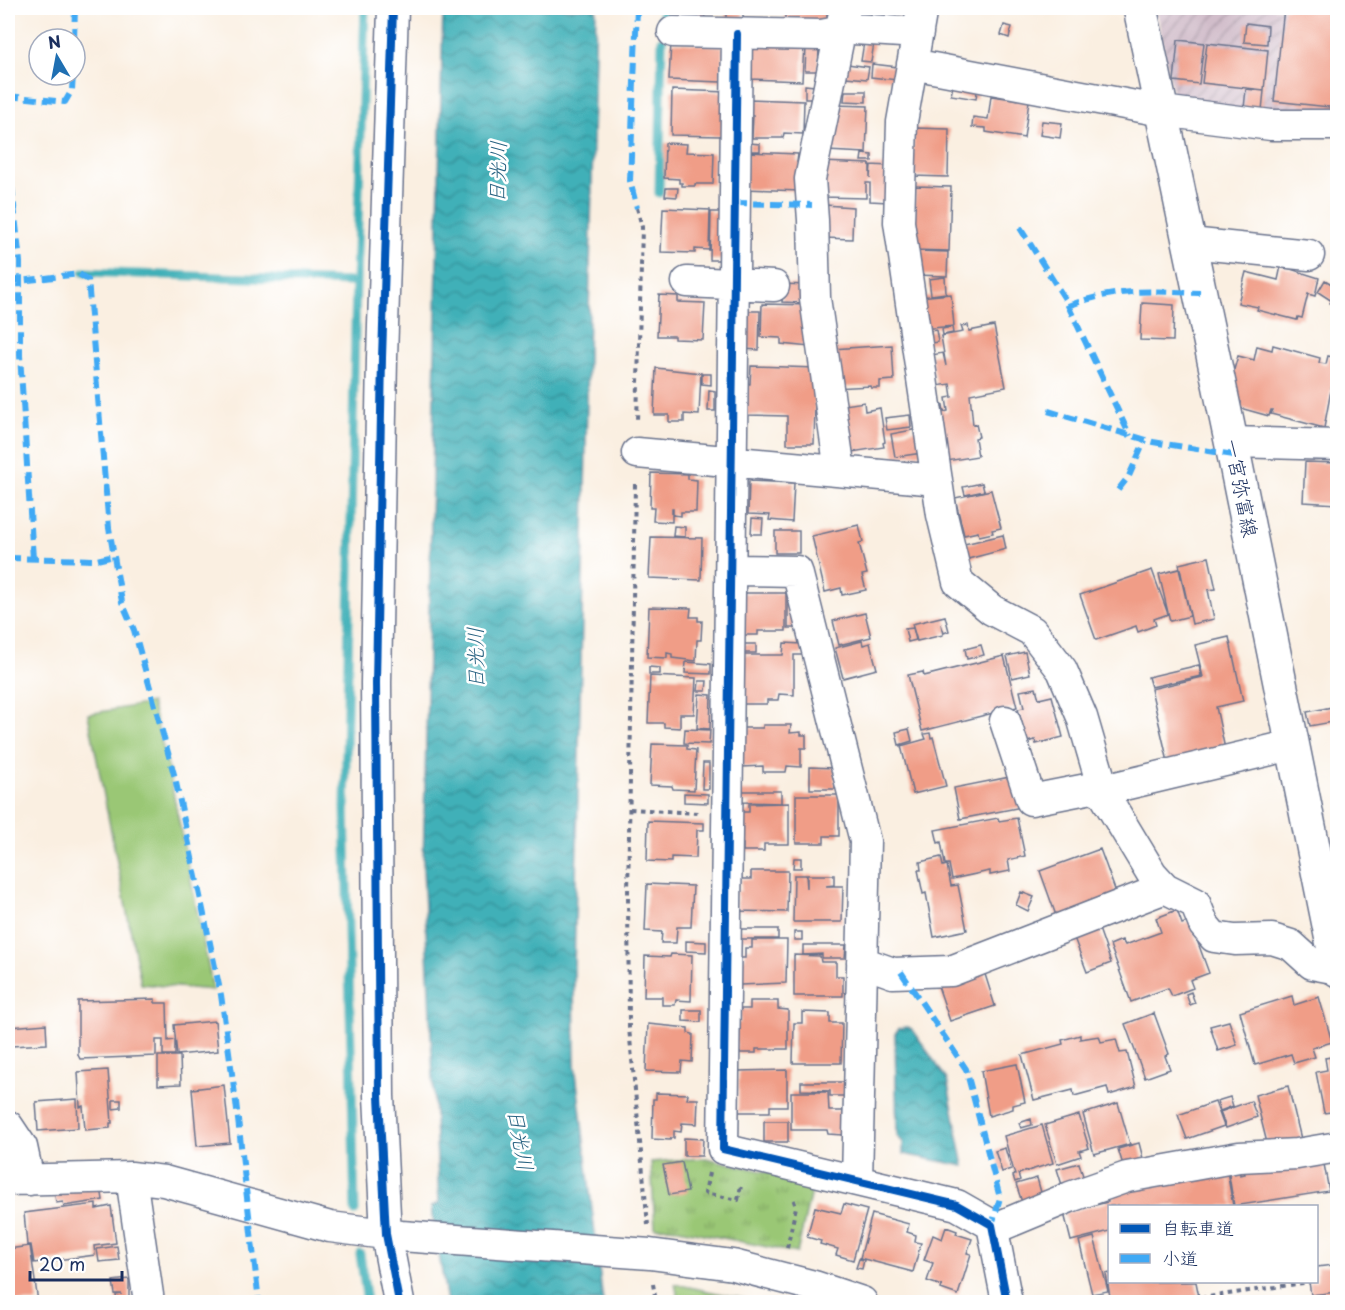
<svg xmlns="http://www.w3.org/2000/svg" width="1345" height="1310" viewBox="0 0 1345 1310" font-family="'Playpen Sans','Klee One',sans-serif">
<defs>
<pattern id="industrial-furrows" width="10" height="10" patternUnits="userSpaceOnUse" patternTransform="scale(1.5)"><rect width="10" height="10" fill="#d1bdca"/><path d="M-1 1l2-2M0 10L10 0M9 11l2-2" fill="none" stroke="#a99aa7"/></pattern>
<pattern id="park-tufts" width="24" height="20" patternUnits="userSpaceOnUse" patternTransform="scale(1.5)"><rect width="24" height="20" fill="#9ac774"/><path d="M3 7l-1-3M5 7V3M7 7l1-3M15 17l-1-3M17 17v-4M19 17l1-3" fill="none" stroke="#7da262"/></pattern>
<pattern id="water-waves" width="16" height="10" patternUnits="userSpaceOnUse" patternTransform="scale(1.5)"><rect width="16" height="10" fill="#3fb0b8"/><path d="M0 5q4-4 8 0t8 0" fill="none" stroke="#349099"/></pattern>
</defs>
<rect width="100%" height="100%" fill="#fff"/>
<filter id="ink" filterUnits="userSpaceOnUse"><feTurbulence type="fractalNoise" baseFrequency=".0167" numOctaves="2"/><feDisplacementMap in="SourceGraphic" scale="12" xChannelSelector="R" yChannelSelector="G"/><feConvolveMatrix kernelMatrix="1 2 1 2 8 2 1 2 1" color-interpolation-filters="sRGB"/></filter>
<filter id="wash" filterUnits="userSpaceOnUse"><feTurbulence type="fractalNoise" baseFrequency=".008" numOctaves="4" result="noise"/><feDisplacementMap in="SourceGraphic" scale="24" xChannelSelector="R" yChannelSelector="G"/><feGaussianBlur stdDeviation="1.35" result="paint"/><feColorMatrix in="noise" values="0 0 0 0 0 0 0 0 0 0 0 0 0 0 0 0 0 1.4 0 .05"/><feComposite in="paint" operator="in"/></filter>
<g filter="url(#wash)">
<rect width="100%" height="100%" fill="#faefe1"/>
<path fill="url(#industrial-furrows)" d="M1156,8H1337V115L1268,114L1187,103L1173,94Z"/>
<path fill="#9ac774" stroke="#5a7b69" stroke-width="1.5" d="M151,703L167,762L213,990L141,984L88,714Z"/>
<path fill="url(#park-tufts)" stroke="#5a7b69" stroke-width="1.5" d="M706,1158L813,1183L797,1253L669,1227L655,1228L651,1162Z
M675,1284L759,1302H679Z"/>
<path fill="url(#water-waves)" stroke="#2d708b" stroke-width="1.5" d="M443,8H596L574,970L575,1064L603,1302H447L431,1207L439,1203L423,867Z
M908,1027L913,1030L947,1080L964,1166L903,1154V1142L897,1136L895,1034L899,1028Z"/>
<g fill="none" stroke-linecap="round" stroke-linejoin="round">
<path stroke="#3fb0b8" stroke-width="9" d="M662,28L663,8
M659,193L662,40
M8,266V272
M84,272L350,282
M355,1211L345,807L356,282L365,8
M360,1254L367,1302"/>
</g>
<g id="blocks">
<path fill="#f09d87" d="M672,8H704L705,22L695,21V13H672Z
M726,8H743V23H726Z
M783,8H817V10H783Z
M1284,8H1338V108L1274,101Z
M785,11L827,12V22H785Z
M1246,23L1268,26L1267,44L1244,42Z
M1004,25L1012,27L1009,38L1001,35Z
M1178,40L1204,43L1199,84L1174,81Z
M671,42L723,46L721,82L669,80Z
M749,42L804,44L802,81L748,79Z
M864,42L874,43L871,62L861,61Z
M1207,43L1268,50L1264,90L1202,83Z
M806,47H819L818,71H805Z
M847,64L869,67L867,79L846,77Z
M872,64L898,67L897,80L871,77Z
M805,85L814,86V99H805Z
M953,86L977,91L976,99L951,95Z
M1246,89L1264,91L1262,110L1244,108Z
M672,90L727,92L721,136L671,135Z
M845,91H866V102L844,101Z
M991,96L1029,101L1024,138L986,132V128L972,127L973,117L988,119Z
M747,99L804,101L803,134L784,133L783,138H752L753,116H746Z
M835,105L868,106L866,153L827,151Z
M1042,121L1062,123L1060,138L1040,135Z
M914,128L949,129L948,177L912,176Z
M665,143L687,144L686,152L714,153L713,184H695V186H682V183H679V179L664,178Z
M749,143L760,144V151H749Z
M747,152L798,154L797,162H802L800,191L745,189Z
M862,154L872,155V161H861Z
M822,162L870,164V178L871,165L889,166L888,202L870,201V183H866V198L821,197Z
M915,186L951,187L949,251L913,250Z
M666,188H678L677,197L665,196Z
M825,205L853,207L852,239L824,238Z
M663,208L710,210L709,250L695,249V253L661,252Z
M711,212H725L723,260H710Z
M916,251L948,252L947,276L915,275Z
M1281,266L1319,278L1315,296L1308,294L1302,318L1298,317L1297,320L1257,310L1258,307L1238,303L1246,272L1278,280Z
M945,277L946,293L931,295L929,279Z
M1325,280L1338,288L1336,307L1330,303L1332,301L1318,292Z
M783,284L806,285V303L782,302Z
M951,294L954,326L921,329L919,297Z
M659,295L678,296V302L705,303L703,340L674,339V336H657Z
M1142,303L1174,305L1173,341L1140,340Z
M762,304L811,305L810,347L781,344V338L761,337Z
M744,311H760L759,350L743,349Z
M968,325L969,331L994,326L1006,387L970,394L973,425L976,424L979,437L975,438L978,456L947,461L938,406L943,405L944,412L948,411L946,398L952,397L950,384L937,386L931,355L943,353L946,366L941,336L963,332L961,326Z
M952,327L953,333L943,335L942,329Z
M936,330L938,342L925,344L923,332Z
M892,345L894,380L880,381V388H871V386L834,388L832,349Z
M1273,345L1320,358L1319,363L1326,364L1328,356L1337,358L1324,428L1271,414L1273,410H1271L1269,416L1240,408L1241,402H1239L1233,373L1238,356L1254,360L1257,346L1272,350Z
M751,366L816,368L814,444H787V416L745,415L746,384H750Z
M656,368L701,373L699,415L684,414V422H669V415H654Z
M702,374H711V385L702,384Z
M709,390L715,391V411H708Z
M864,402L865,411L880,408L885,442L883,443L884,447L852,452L838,406Z
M910,415L911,427L887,430L885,418Z
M918,429L922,453L895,457L891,434Z
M1305,462L1338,463V504L1303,502Z
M651,473L688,474V479L697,480L696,512H681V516L673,515V509H672V522L653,521L654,508H650Z
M749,481L794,483L792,522L769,520L770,515L748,514Z
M982,483L984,491L965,495L963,487Z
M991,490L1001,528L992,530L993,533L979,536L978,532L964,535L955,498Z
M752,518L763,519L762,534H751Z
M859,525L863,542L859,543L867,574L862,575L866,590L842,595L841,588L825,592L812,536Z
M674,526L685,527V537L673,536Z
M775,531H799V553H775Z
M1003,535L1006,549L964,560L960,545Z
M651,537L702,538L701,580L649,578Z
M1209,557L1216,589L1208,590L1214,619L1192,624L1179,564Z
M1179,569L1190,616L1170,621L1159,574Z
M1152,570L1168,614L1154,619L1156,625L1138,632L1136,626L1096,640L1080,595Z
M742,593H786V631H758V635H744Z
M788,596L797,628H788Z
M649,607L691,608L690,617H698V621H702L701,640H697L696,661L672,658V654L667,653V658L647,657Z
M865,613L871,637L839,645L833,621Z
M945,616L949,631L944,633L941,624L943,635L917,641L912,624Z
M913,628L916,640L908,642L905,629Z
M1229,637L1243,701L1216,707L1225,749L1168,762L1151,689L1203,677L1195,645Z
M862,641L863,645L870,643L877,669L843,678L835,648Z
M784,643L802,644V655H794V695L779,694L778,700H767V704H742V655H783Z
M742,644H756V653H741Z
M981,645L984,655L967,659L965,649Z
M1025,652L1030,674L1012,678L1007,656Z
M1004,656L1017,707L922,731L908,675L923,672L924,676Z
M686,662L711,664V674L685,673Z
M1199,665L1201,676L1151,687L1148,677Z
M649,667L660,668V674H649Z
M650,676L696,678L694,714H680V728L664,727V723H648Z
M699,681H707L706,691H698Z
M1036,688L1039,699L1052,696L1063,737L1036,744L1035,740L1027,742L1018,709L1024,708L1020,691Z
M699,694L711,695L710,729L697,728Z
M1337,706L1338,721L1310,726L1307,712Z
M763,725H791L790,733L801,732V735H806V748H801V767L787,766L786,772H763V766L742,767V728H763Z
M685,729L710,730L709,744L684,743Z
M909,729L912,741L899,745L896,732Z
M930,733L931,738L933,737L946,786L913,794L901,746L926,739L924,734Z
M652,744L687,745V749L696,750L694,790L673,789L672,786L650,785Z
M703,763H709V789H702Z
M810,767L835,768V789H810Z
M1015,776L1022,807L960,819L954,788Z
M740,791H781V803L740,802Z
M684,793L708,794V803L684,802Z
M796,795H839V836H824V843H796Z
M789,803V844H764V851H743V844H739V812H749V804Z
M998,818L999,821L1017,818L1025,856L1008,860L1010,871L990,875V871L952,879L949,864H945L941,842L938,843L935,830Z
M648,821L704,823V830H697L696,858L671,857V862L647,861Z
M1100,849L1118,898L1058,921L1040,871Z
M941,857L943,866L947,865L951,886L958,885L967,930L934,937L926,893L923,894L918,870H921L920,862Z
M794,858H801V868H793Z
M751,871H788L787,912L737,911V891H741V879H751Z
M794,875H806L807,888V875H834V885L826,886H843L842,922H793Z
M647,884L693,886L691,927H677L676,943H661L662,932L645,931Z
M1021,892L1034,897L1028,911L1016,905Z
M1177,910L1182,924L1190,921L1209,973L1190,980L1193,988L1172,996L1168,988L1131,1002L1110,945L1122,940L1125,945L1161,932L1156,918Z
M1098,926L1111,963L1087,972L1073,935Z
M738,929H778V939H737Z
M794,932H802V940H794Z
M752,940H787L786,983L740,985V958H745V948H752Z
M686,941L706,942V952L686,951Z
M803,945H846L845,958H822V954L803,955Z
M671,954L692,955L691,1001L676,1000L675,1005H662V997H644L645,956L670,957Z
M794,955L820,956L821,962H836V976H843V996H794Z
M984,971L995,1006L950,1021L938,986Z
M1191,992L1195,1003L1190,1005L1186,994Z
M1292,996L1294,1005L1319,997L1332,1042L1312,1048L1315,1057L1294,1063L1291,1054L1255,1065L1240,1012Z
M155,999V1003H167L168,1041L175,1040V1055H163V1040H156V1056L80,1059L78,1055V1001Z
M750,1001H778V1009L788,1010V1049H756V1053H736V1023H740V1009H750Z
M683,1010H701V1022L683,1021Z
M802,1012L830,1013V1023H842L841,1063H793L794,1023H802Z
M1154,1013L1169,1054L1165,1056L1170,1069L1145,1078L1125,1024Z
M215,1021L218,1051L177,1055L174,1025Z
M1229,1021L1237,1045L1218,1051L1210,1026Z
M46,1024L47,1044L11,1046L10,1027Z
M648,1024L688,1028V1033L693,1034L692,1062L682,1061L681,1072L646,1071Z
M1080,1035V1039L1099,1036L1101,1042L1116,1039L1120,1053L1127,1052L1136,1087L1109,1095L1107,1087L1074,1096L1073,1090L1034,1100L1022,1055L1063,1044L1062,1040Z
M158,1056H180L181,1084L158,1085Z
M1338,1056V1111L1324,1113L1316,1072L1327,1070L1325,1058Z
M8,1064H9L11,1089H8Z
M1017,1064L1025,1102L1013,1105V1109L989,1116L981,1071Z
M108,1070L112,1123H110V1128L85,1130L83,1106L80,1107L78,1072Z
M787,1070V1106H770V1112H738L739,1071Z
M801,1082H844V1096H830V1091L801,1090Z
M224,1085L230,1143L197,1146L192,1089Z
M1288,1086L1301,1139L1268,1147L1255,1095Z
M791,1092H828L829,1111H843V1135L828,1134L827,1130H791Z
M656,1093L688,1094L687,1099H698L697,1124L682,1123L681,1132L674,1131V1138H671L670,1140L652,1139L653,1099H656Z
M1230,1097L1233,1106L1220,1111L1217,1101Z
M77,1099L78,1128L38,1131L36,1102Z
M113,1100H121V1108L113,1109Z
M1251,1101L1257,1117L1226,1128L1220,1112Z
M1215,1102L1224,1126L1187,1139L1178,1115Z
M1118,1103L1130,1144L1094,1154L1083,1114Z
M1079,1115L1089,1148L1079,1151L1081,1156L1057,1164L1045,1125Z
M1031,1119L1032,1125L1021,1128L1019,1123Z
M764,1121H788V1142H764Z
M1042,1125L1053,1163L1018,1174L1020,1180L1015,1182L1013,1176L1015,1175L1004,1136Z
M684,1138L703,1139L702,1156H684Z
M1139,1143L1144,1162L1124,1168L1118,1149Z
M1005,1148L1011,1169L1002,1172L995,1151Z
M682,1162L688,1192L669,1195L663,1165Z
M1079,1163L1084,1179L1062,1185L1057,1169Z
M1303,1164H1324L1329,1191L1234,1206L1228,1169L1239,1167L1240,1175L1245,1174L1244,1171L1263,1167V1171Z
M1227,1171L1233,1206H1110V1231L1071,1241L1064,1213L1108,1202L1107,1199L1114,1198L1113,1194Z
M1037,1178L1042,1196L1022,1202L1016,1184Z
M101,1187L103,1200L64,1206L63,1202L56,1203L55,1195H62V1192Z
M96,1204V1209L111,1206L116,1243L94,1246L95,1255L34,1263L31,1245H27L24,1213Z
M844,1204L867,1210L853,1260L836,1255L838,1249L820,1244L821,1241L807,1237L815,1207L841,1213Z
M872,1214L909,1224L907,1232L916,1235L915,1242L921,1243L913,1272L860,1258Z
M946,1227L957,1231L956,1234L972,1239L967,1253L971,1254L958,1295L941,1289L942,1286L927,1281L933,1263L924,1260L933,1235L942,1239Z
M1094,1237L1108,1291L1092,1294L1079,1241Z
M30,1246L38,1302H8V1249Z
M117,1246L119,1260L99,1262L97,1249Z
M859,1259L864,1260L862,1269L856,1268Z
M1333,1265L1337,1292L1311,1295L1309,1282L1317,1281V1267Z
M1110,1273V1282H1196L1200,1302H1111L1106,1274Z
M129,1279V1302H117L116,1295L122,1294H115L113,1281Z"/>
</g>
</g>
<g filter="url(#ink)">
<use href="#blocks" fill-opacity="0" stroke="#69728c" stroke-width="1.5"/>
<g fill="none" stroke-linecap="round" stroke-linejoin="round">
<defs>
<path id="minor" d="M393,8L382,358L376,683L379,1096L386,1234L399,1302
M922,8L902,122L899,222L942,515L958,582L992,610L1032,631L1062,670L1082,717L1105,796L1152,874L1165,888L1195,903L1204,925L1214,937L1235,940L1272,939L1291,945L1312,964L1338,969
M673,32L821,35L854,29L918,33
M737,34L723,1149L957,1205L992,1225L1007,1302
M912,64L1162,111L1271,125H1338
M1190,243L1309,255
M687,282L774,286
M1231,442L1338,445
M637,453L937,480
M840,471L815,298L813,220L810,179L845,8
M731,570L797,571L865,841L857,1181
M1005,721L1031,800L1102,786
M1103,790L1292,745
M862,962L893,973L951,971L1165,888
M8,1126L22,1147L29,1180
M131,1177L149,1302
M8,1180L131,1177L164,1181L330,1227L401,1236L650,1254L733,1265L814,1286L862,1302
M993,1229L1070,1197L1127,1177L1239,1157L1297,1154L1338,1147"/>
<path id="major" d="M1140,8L1234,455L1338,970"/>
</defs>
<use href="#minor" stroke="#69728c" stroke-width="33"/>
<use href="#major" stroke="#69728c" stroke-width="36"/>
<path stroke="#69728c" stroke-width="4" stroke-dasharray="4.5 4.5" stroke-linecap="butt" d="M637,208L642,227L637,422
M635,484L628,894L629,1028L648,1225
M630,809L698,813
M709,1173L705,1193L738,1200L741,1186L744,1187
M787,1248L796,1207L793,1198
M1335,1279L1338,1278
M653,1284L656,1302
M1201,1298L1310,1282"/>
<use href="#minor" stroke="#fff" stroke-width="30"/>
<use href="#major" stroke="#fff" stroke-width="33"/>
<path stroke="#3fa9f5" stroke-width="6" stroke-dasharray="12 6" stroke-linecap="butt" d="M637,8L630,181L637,208
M74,39L75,8
M8,96L65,102L72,90L73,75
M8,150L20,262V355L33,559
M735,203L812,205
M1020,228L1065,299L1130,436
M8,279L20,281L79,274L88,280L109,528L122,602L134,630L175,778L221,995L236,1102L259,1302
M1068,306C1115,288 1151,291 1200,293
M1048,411L1153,442L1234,455
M1118,490L1129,476L1145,440
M8,558L97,560L114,556
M901,972L966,1069L1000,1198L992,1225"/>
<defs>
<path id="cycleway" d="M393,8L382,358L376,683L379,1096L386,1234L399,1302
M737,34L723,1149L957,1205L992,1225L1007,1302"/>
</defs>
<use href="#cycleway" stroke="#fff" stroke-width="11"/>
<use href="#cycleway" stroke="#0057b8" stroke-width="8"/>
</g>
</g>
<g text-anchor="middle" stroke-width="5" stroke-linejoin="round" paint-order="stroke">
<g font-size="20" fill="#1b2f5e" stroke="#fff">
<text transform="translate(1241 488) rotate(79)" y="7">一宮弥富線</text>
</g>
<g font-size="21" font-style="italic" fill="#296382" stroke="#fff">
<text transform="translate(498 172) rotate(-88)" y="7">日光川</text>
<text transform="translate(476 658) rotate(-91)" y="7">日光川</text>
<text transform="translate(520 1140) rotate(80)" y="7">日光川</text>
</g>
</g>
<rect width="1345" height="1310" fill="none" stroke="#fff" stroke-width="30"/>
<rect x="1108" y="1205" width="210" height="78" fill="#ffffff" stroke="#a4acbf" stroke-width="1.5"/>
<rect x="1120" y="1224" width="30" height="9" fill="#0057b8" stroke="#a4acbf" stroke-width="1.5"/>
<text x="1162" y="1235" font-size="18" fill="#1b2f5e">自転車道</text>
<rect x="1120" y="1254" width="30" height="9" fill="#3fa9f5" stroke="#a4acbf" stroke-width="1.5"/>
<text x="1162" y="1265" font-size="18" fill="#1b2f5e">小道</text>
<g transform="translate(57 57) rotate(350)"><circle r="28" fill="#ffffff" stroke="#a4acbf" stroke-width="1.5"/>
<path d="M0-4.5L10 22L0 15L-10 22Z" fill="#1f6fb2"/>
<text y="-9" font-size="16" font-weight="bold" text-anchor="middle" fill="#1b2f5e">N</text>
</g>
<path d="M30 1271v9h92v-9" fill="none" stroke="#1b2f5e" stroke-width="3"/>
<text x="39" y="1271" font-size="18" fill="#1b2f5e" stroke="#ffffff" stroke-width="4.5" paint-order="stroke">20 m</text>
</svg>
